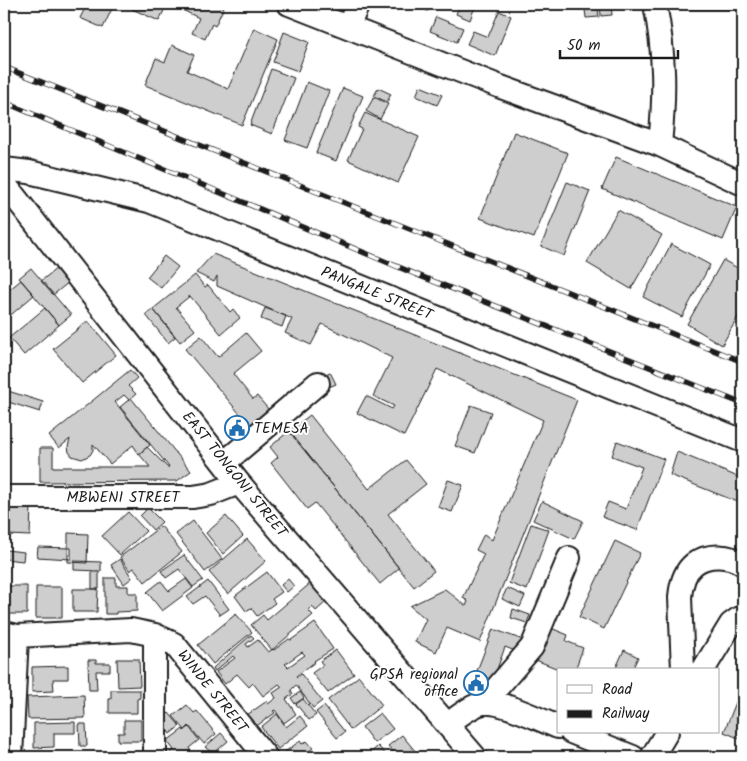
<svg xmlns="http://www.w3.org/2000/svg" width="747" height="761" viewBox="0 0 747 761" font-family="Kalam,sans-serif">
<rect width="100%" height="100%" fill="#fff"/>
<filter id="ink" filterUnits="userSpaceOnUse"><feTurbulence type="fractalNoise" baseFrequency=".02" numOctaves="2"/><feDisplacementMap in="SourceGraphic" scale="10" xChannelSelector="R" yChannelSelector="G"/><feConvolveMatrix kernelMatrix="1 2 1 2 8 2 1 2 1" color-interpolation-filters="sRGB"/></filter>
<g filter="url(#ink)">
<path fill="#cecece" stroke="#1c1c1c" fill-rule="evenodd" d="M87,4H114L103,28L80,18Z
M134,4H175L173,8L167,4L159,21L132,9Z
M180,4H217L224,7L215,26L212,24L205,39L192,33L199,18L178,8Z
M411,4H431L428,11Z
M460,4H476L470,20L456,14Z
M600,4H611L612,15L601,16Z
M690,4H743V9H690Z
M598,9L599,17L586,18L585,10Z
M499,11L511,16L495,56L467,44L473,31L488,37Z
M436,17L463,28L457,42L430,31Z
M254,28L278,39L242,125L145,85L156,58L165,62L172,45L194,55L187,71L228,89Z
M284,32L309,42L298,71L273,62Z
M271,69L294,78L272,134L250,125Z
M307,82L329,91L307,148L285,140Z
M420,86L442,95L437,105L416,96Z
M343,88L363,96L336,161L316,153Z
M378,88L391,94L387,102L374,96Z
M374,97L388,104L380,119L366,111Z
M365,113L419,137L398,183L348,160L362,129L358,127Z
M514,132L568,153L534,238L480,218Z
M616,157L737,207L723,240L602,189Z
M567,182L590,191L564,256L541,246Z
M618,210L662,235L631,289L587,263Z
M671,244L710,265L682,317L643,297Z
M213,254L577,400L480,642L447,628L436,652L415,642L426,619L410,606L445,589L466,606L468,601L463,598L484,554L476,550L484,534L492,540L543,420L437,369L404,436L357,413L366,396L392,409L394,406L373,396L392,358L322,324L311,345L285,333L292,319L217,286V276L214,282L196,273Z
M164,256L178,267L161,288L147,277Z
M723,260L743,271V308L722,345L687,324Z
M31,268L71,315L59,325L19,278Z
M57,268L69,282L53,295L41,281Z
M195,275L205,287L208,285L230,312L233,309L240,318L221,334L190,296L176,307L195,330L180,342L153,309Z
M21,280L34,295L5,320L4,294Z
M45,308L59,325L24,355L9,338Z
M265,308L286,316L282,327L261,319Z
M153,309L175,337L168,343L146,315Z
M88,321L116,355L82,383L53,349Z
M246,333L261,351L233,374L253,399L257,396L269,410L250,426L185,349L201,336L218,357Z
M130,370L137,378L128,386L136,394L129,400L124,395L115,402L150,445L139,454L133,445L110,464L93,444V450L90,455L82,459L72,456L69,452L68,447L70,439L59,448L49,436Z
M330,372L336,384L329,387L323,375Z
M8,391L43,402L40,412L5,401Z
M131,398L191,471L177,481L40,482V448H53V467H150L139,454L147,447L167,467H169L120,407Z
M471,405L491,412L475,453L455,446Z
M310,415L369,489L406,460L426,484L388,514L434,571L414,587L289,431Z
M289,431L399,568L380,584L315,503L307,509L271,463L278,457L270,447Z
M617,441L664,459L637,530L602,517L608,502L626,509L642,467L612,456Z
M677,452L743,479V504L670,475Z
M448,480L463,485L452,512L438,507Z
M542,501L583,521L574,539L533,520Z
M9,503L31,504L30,536L8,535Z
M148,508L162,522L153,530L140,516Z
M128,512L146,531L120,555L102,536Z
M226,516L243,536L223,554L206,533Z
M193,521L222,559L205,572L176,534Z
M531,524L549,530L527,590L509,583Z
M161,526L182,552L145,582L134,568L130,571L120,557Z
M68,533L88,534L87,563L68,562Z
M247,539L266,561L228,594L209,572Z
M615,541L640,553L604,629L579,617Z
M38,547L71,548V559L37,557Z
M6,550L24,552L23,561L5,559Z
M184,555L203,580L193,587L179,569L166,578L161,571Z
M120,559L132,578L124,584L111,565Z
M74,561L101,562V571L74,570Z
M92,572H99V589H92Z
M267,572L282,592L272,599L275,603L257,616L251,608L246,611L235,596Z
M105,578H116V586H128V593H137V611L116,612V614H105Z
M186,579L193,588L162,611L147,592L161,581L169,591Z
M288,579L294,586L287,592L281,585Z
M208,581L229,609L220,615L205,596L193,604L187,597Z
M312,582L324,596L322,597L326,602L316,611L312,606L308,610L313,615L272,650L251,625L263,615L267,620Z
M4,586H27V614H4Z
M36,587H62V618H36Z
M507,588L525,596L520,607L502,599Z
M73,589H98L97,612H73Z
M513,609L530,615L527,623L511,618Z
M236,614L252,632L213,664L198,645Z
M315,623L333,649L314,661L315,662L296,676L297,677L301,674L322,701L313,708L296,685L291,690L293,694L286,699L296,714L284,723L275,710L273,711L275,713L255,727L247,715L267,701L268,704L276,698L273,693L282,687L279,684L263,696L253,683L249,687L237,674L225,684L216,672L235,658L233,656L215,671L213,668L251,635L254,638L246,644L248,647L258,640L268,652L273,649L274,650L289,639L291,640ZM302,652L305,655L288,667L285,664Z
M546,626L568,635L566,641L583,648L575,670H561L533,659Z
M493,629L523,640L518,652L505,647L492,683L475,676Z
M336,650L354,674L328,693L312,673L323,665L320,661Z
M624,650L638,657L632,670H615Z
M117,659H139L140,686L118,687Z
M88,660H96V663H110V671H96L97,690H89Z
M68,666V679H53L54,691L32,692V667Z
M359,676L382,705L351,730L328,700Z
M743,685V740L724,732Z
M111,690H140V698L137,699V713H109V699H111Z
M300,692L304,698L295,704L291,698Z
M84,695L85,718L28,719L27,697Z
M303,699L316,715L309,720L296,704Z
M187,705L194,713L197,711L216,734L204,744L189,726L185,730L173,716Z
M324,706L345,732L337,738L316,712Z
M169,713L180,726L170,734L161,719Z
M380,713L393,729L374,743L362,727Z
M277,714L286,727L300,716L308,726L278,749L261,727Z
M124,720H141V741H118V733H124Z
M75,722V733H54V747L34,748V723Z
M79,724H86L87,746H80Z
M189,727L199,740L189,748L192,753L187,757H165L174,750L167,741L183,729L184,731Z
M221,733L228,741L213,754L205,747Z
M402,735L420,757H398L388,746Z
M300,741L302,744L307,741L313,748L308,752L312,757H284L282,754Z
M378,746L388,757H366Z"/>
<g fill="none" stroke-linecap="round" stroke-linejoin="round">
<defs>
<path id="minor" d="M289,4L501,87L660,145L743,184
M655,4C665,55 665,94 660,145
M348,27L358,4
M4,169L29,172L149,201L743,441
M4,183L239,483L475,757
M224,463L318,383
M4,497H193L211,494L239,483
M4,633L17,636L131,630L155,635L174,644L266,757
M155,635V757
M683,670L680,597C681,585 684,572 694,564C708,553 730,555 743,564
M703,670L731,624L738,619L743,617
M484,703L532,647L569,558
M448,724C458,717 471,705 484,703C503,701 540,720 558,727
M571,732L633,757
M11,757L17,636
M652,757L667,732"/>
</defs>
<use href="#minor" stroke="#1c1c1c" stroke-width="26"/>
<use href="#minor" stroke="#fff" stroke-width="22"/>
<defs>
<path id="rail" d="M4,67L743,362
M4,102L420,276L743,404"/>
</defs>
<use href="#rail" stroke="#1c1c1c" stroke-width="5.5"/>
<use href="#rail" stroke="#fff" stroke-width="4" stroke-dasharray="11" stroke-linecap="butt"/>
</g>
</g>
<defs>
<symbol id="civic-ring" viewBox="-11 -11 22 22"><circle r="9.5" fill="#fff" stroke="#1f6fb2" stroke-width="1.5"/><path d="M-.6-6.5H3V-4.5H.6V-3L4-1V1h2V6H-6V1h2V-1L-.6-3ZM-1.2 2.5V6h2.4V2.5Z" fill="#1f6fb2"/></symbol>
</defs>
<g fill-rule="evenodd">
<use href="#civic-ring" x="223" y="414" width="28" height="28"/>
<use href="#civic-ring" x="462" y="669" width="28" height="28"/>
</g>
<g text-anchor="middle" stroke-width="4" stroke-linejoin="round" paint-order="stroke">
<g font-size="15" fill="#1c1c1c" stroke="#fff">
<text transform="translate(377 293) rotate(22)" y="5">PANGALE STREET</text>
<text transform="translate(235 474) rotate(51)" y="5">EAST TONGONI STREET</text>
<text x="123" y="502">MBWENI STREET</text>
<text transform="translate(213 691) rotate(51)" y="5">WINDE STREET</text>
</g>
<g font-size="15" fill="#1c1c1c" stroke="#fff" text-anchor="start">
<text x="254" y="433">TEMESA</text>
<text x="458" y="679" text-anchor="end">GPSA regional<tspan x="458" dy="17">office</tspan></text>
</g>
</g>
<rect width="747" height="761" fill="none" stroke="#fff" stroke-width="20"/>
<rect x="10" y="10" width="727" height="741" fill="none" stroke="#1c1c1c" stroke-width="2" filter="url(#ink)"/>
<rect x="557" y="668" width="162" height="65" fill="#ffffff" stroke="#a4a4a4"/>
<rect x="567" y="685" width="25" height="8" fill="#ffffff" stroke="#a4a4a4"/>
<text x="602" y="694" font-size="15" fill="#1c1c1c">Road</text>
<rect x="567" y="710" width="25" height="8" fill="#1c1c1c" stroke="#a4a4a4"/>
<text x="602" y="718" font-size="15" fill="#1c1c1c">Railway</text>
<path d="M560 50v8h118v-8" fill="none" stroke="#1c1c1c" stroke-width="2.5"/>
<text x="567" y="50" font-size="15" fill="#1c1c1c" stroke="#ffffff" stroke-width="4" paint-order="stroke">50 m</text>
</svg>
